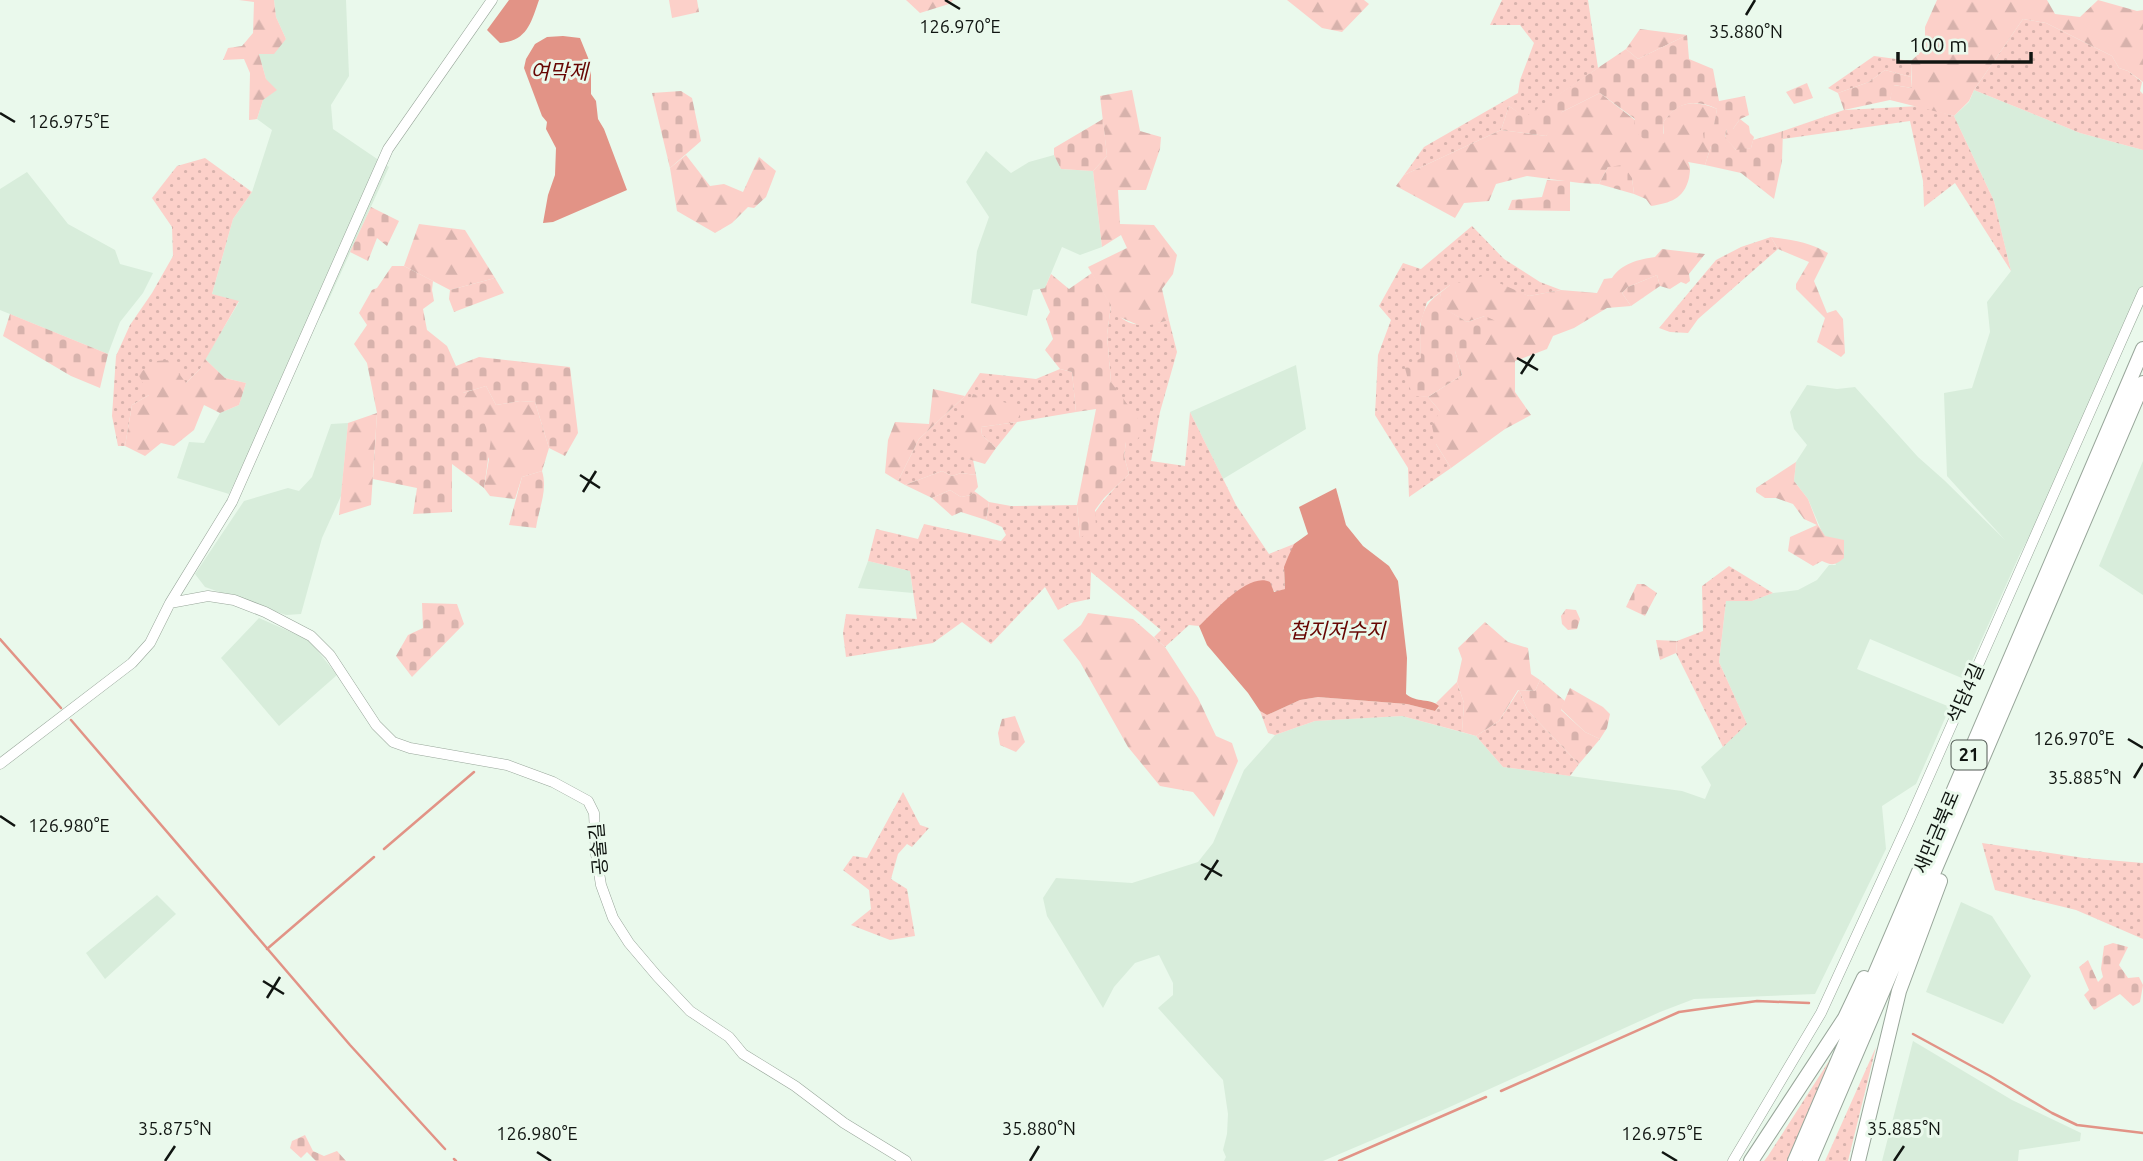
<svg xmlns="http://www.w3.org/2000/svg" width="2143" height="1161" viewBox="0 0 2143 1161" font-family="Ubuntu,'Noto Sans KR',sans-serif">
<defs>
<pattern id="green-dots" width="8" height="8" patternUnits="userSpaceOnUse" patternTransform="scale(1.75)"><rect width="8" height="8" fill="#fcd0c9"/><path d="M2 2h.1M6 6h.1" fill="none" stroke="#d7b2ac" stroke-width="1.8" stroke-linecap="round"/></pattern>
<pattern id="forest-firs" width="22" height="20" patternUnits="userSpaceOnUse" patternTransform="scale(1.75)"><rect width="22" height="20" fill="#fcd0c9"/><path d="M5 1l3.5 6h-7zM16 11l3.5 6h-7z" fill="#d7b2ac"/></pattern>
<pattern id="cemetery-stones" width="16" height="16" patternUnits="userSpaceOnUse" patternTransform="scale(1.75)"><rect width="16" height="16" fill="#fcd0c9"/><path d="M2 7V4a2 2 0 0 1 4 0v3zM10 15v-3a2 2 0 0 1 4 0v3z" fill="#d7b2ac"/></pattern>
</defs>
<rect width="100%" height="100%" fill="#eaf9ec"/>
<path fill="#d8eddb" d="M274,0H346L349,76L331,105L333,129L389,167L325,308L276,389L265,418L229,494L177,478L189,442L204,443L220,413L239,405L246,383L225,378L205,359L239,302L212,294L233,219L252,192L272,130L257,119L263,100L266,79L259,54L286,39L276,17Z
M1974,90L2080,133L2143,150V307L2111,376L2019,556L1964,679L1870,639L1857,669L1950,707L1916,784L1882,806L1886,849L1815,994L1694,999L1660,1012L1443,1110L1323,1161H1224L1226,1157L1223,1150L1227,1134L1228,1114L1223,1080L1158,1008L1173,995V983L1159,955L1135,963L1114,987L1103,1008L1047,916L1043,898L1056,878L1132,883L1198,862L1213,843L1244,770L1275,735L1315,721L1402,716L1476,736L1503,767L1682,791L1705,799L1711,785L1701,767L1747,724L1719,662L1726,601H1752L1773,593L1798,590L1817,580L1829,565H1836L1808,499L1794,481L1796,462L1807,445L1794,429L1790,412L1807,385L1837,389L1855,387L1918,457L1944,480L2005,540L1947,476L1944,393L1972,388L1990,332L1987,302L2011,271L1994,201L1954,116L1969,102Z
M986,151L1011,173L1029,162L1054,155L1061,169L1093,171L1102,247L1080,255L1062,247L1045,288L1033,290L1027,316L971,303L977,251L989,217L966,182Z
M27,172L68,224L115,250L120,264L153,273L143,293L120,322L108,354L0,310V189Z
M1296,365L1306,429L1223,479L1190,412Z
M348,423L341,496L322,538L301,614L286,615L205,587L195,574L244,501L288,488L299,491L312,477L331,424Z
M2143,461V595L2099,566Z
M868,561L910,571L913,593L858,588Z
M259,618L309,640L337,675L279,726L221,658Z
M157,895L176,914L105,979L86,953Z
M1961,902L1992,916L2031,976L2003,1024L1926,992Z
M1913,1041L2012,1100L2081,1133L2080,1141L2019,1150L2018,1161H1882Z"/>
<path fill="url(#green-dots)" d="M1502,0H1588L1598,68L1525,118L1509,106L1501,130L1404,175L1424,147L1518,93L1520,80L1534,43L1520,25H1490Z
M2023,19L2046,23L2112,56L2119,68L2128,71L2142,82L2140,91L2143,94V150L2080,133L1974,90Z
M1874,56L1911,61V77L1885,70L1869,82L1838,93L1828,88Z
M1920,106L1954,116L1994,201L2011,271L1955,183L1924,207L1923,181L1910,121L1783,139V131L1844,110Z
M205,158L252,192L233,219L212,294L239,301L200,369L186,383L149,395L132,405L125,446H118L112,416L116,356L130,325L152,293L173,256L172,227L152,198L177,166Z
M1472,226L1504,259L1540,282L1561,290L1529,296L1514,291L1450,285L1427,302L1420,325L1421,358L1412,395L1428,397L1440,411L1436,444L1451,468L1409,497L1408,468L1375,415L1378,355L1391,320L1379,306L1403,263L1421,269Z
M1771,237L1778,249L1698,319L1688,333L1670,332L1659,328L1716,260L1741,247Z
M1111,305C1126,331 1145,326 1169,320L1177,352L1160,412L1151,461L1185,466L1190,412L1236,505L1269,554L1294,544L1284,572L1285,589L1277,592L1272,590L1226,601L1199,626L1189,625L1165,647L1154,637L1161,630L1091,572L1090,599L1071,603L1058,610L1045,587L991,644L962,622L933,643L846,657L843,633L846,614L917,619L910,571L868,561L876,529L918,539L924,524L1001,541L1006,535L1002,527L986,520L989,502L1011,506L1077,505L1080,538C1096,508 1105,497 1129,474L1124,456L1126,442L1111,382L1107,335Z
M1060,369L1072,372L1076,412L1017,422L996,448L982,435L981,427L1017,422L973,394L968,459L973,460L976,475L961,473L952,476L942,471L905,485L898,481L919,439L965,396L980,373L1036,379Z
M1729,566L1773,593L1752,601H1726L1719,662L1747,724L1723,747L1676,653L1677,641L1703,631L1702,586Z
M1457,682L1464,703L1462,732L1402,716L1315,721L1275,735L1268,733L1260,711L1267,715L1300,700L1318,697L1407,704L1435,711L1439,707L1436,703Z
M1519,690L1528,711L1579,764L1570,776L1503,767L1476,736L1499,721Z
M903,792L920,825L929,828L912,847L907,844L898,854L891,879L907,889L915,936L890,940L851,925L871,909L869,890L843,870L853,856L867,858Z
M1982,843L2084,858L2143,863V939L2076,910L1995,890Z
M1838,1047L1787,1161H1764L1768,1156Z
M1876,1047L1848,1161H1825Z"/>
<path fill="url(#forest-firs)" d="M239,0H274L276,17L286,39L274,54H259L266,79L277,90L263,100L257,119L249,120L250,73L244,59L223,60L228,48L242,46L253,33L254,2Z
M669,0H697L699,12L672,18Z
M906,0H953L949,4L920,13Z
M1287,0H1364L1369,4L1342,32L1322,28Z
M1937,0H2047L2055,14L2080,17L2098,0L2137,11L2143,10V82L2128,71L2119,68L2112,56L2046,23L2023,19L1974,90L1969,101L1954,116L1890,100L1893,85L1912,88L1911,61L1925,48V27Z
M1640,29L1687,35L1638,59L1626,49Z
M1132,90L1140,131L1161,137L1160,149L1146,190H1118L1120,224L1154,225L1177,255L1173,274L1162,289L1169,320L1143,327L1117,316L1088,267L1127,248L1121,235L1102,247L1093,171L1107,156L1100,96Z
M1600,93L1635,120L1664,134L1663,123C1676,101 1694,99 1717,109L1711,146L1705,165L1688,162C1691,168 1690,171 1689,178C1684,199 1670,203 1651,206L1646,199L1634,194L1632,178L1608,167L1599,184L1580,183L1527,176L1496,184L1489,201L1464,203L1455,218L1396,186L1404,175L1501,130L1546,136L1562,112Z
M1740,119L1749,126L1750,133L1754,137L1751,148L1737,151L1725,138L1727,129H1733Z
M686,155L710,186L724,184L743,192L759,157L776,171L766,197L754,208L748,207L732,223L715,233L677,211L670,168Z
M419,224L465,230L495,278L450,290L404,266Z
M1771,237C1791,240 1810,242 1828,253L1814,281L1827,313L1836,310L1843,319L1845,353L1841,357L1817,342L1825,318L1796,289V284L1809,262L1778,249Z
M1662,249L1705,254L1689,274L1690,281L1686,284L1681,282L1670,289L1660,286L1657,275L1628,287L1622,293L1631,306L1607,308L1574,328L1553,336L1547,349L1515,361V392L1531,415L1505,429L1451,468L1436,444L1432,426L1440,411L1428,397L1462,375L1455,351L1485,316L1467,322L1443,308L1440,293L1450,285L1483,276L1529,296L1561,290L1597,293L1604,279L1612,278C1621,264 1639,259 1655,257Z
M205,359L225,378L246,383L239,405L220,413L204,405L194,430L174,446L161,443L145,456L125,446L132,405L149,395L138,374L156,361L169,360L186,383L200,369Z
M486,386L496,405L520,401L535,402L549,448L542,471L522,477L515,499L490,496L484,488L489,459L463,406V393Z
M933,389L965,396L919,439L898,481L885,473L888,440L895,422L929,424Z
M973,394L1022,407L1017,422L981,427L982,435L996,448L985,464L968,459L957,441V435Z
M377,413L371,505L339,515L348,423Z
M1796,462L1794,481L1808,499L1818,525L1825,536L1844,540V558C1836,565 1832,566 1822,561L1813,566L1788,551L1790,537L1817,525L1804,519L1793,504L1776,498H1765L1756,492V488Z
M942,471L952,476L961,473L976,475L978,487L971,495L961,497L950,490L932,498L905,485Z
M1088,613L1133,619L1165,647L1198,698L1216,736L1232,743L1238,761L1214,817L1193,792L1160,786L1128,747L1080,662L1063,640L1081,625Z
M1485,622L1508,642L1528,648L1531,674L1540,680L1535,691L1518,690L1499,721L1476,736L1462,732L1464,703L1457,682L1462,659L1458,648Z
M1570,688L1603,707L1610,714L1607,728L1600,739L1585,732L1561,709Z"/>
<path fill="url(#cemetery-stones)" d="M1687,35L1689,59L1713,69L1719,101L1745,96L1749,115L1740,119L1733,129H1727L1725,137L1736,150L1751,148L1753,140L1783,131L1782,161L1774,199L1741,173L1705,165L1711,146L1704,140L1703,133L1714,125L1717,109C1695,98 1676,102 1663,123L1664,143L1644,139L1633,130L1635,119L1600,93L1562,112L1560,120L1546,136L1501,130L1509,106L1525,117L1626,49L1638,59Z
M1885,70L1911,77L1912,88L1894,85L1890,100L1844,110L1838,93L1869,82Z
M1807,83L1813,98L1794,104L1786,92Z
M681,91L692,98L701,141L670,168L652,93Z
M1103,119L1107,156L1093,171L1061,169L1054,155V148Z
M1623,165L1632,178L1634,194L1599,184L1608,167Z
M1547,180L1570,181V211L1508,210L1512,200L1542,197Z
M371,207L399,221L387,246L377,238L368,261L350,252Z
M392,266H404L433,281L432,290L434,301L423,309L427,330L447,346L456,366L479,357L570,367L578,433L565,456L549,448L535,402L520,401L496,405L486,386L463,393V406L480,413L491,439L484,488L452,464V512L413,514L417,488L373,479L377,413L367,363L354,344L367,325L359,313L372,290L377,288Z
M1092,273L1111,305L1107,335L1111,382L1141,423L1142,432L1137,440L1126,442L1124,456L1129,474L1104,498L1095,510L1096,527L1080,538L1077,505L1096,409L1076,412L1072,372L1060,369L1045,350L1053,339L1046,319L1050,312L1040,289L1045,288L1051,274L1069,289Z
M1657,275L1660,286L1631,306L1622,293L1628,287Z
M495,278L504,293L454,312L449,299L450,290Z
M1440,293L1444,308L1467,322L1485,316L1498,322L1485,345L1455,351L1462,375L1428,397L1412,396L1405,368L1421,358C1420,332 1416,309 1440,293Z
M10,314L108,354L100,388L71,376L3,336Z
M542,471C548,491 539,507 536,528L509,525L522,477Z
M950,490L961,497L971,495L974,491L989,502L986,520L961,512L952,516L932,498Z
M1637,584H1644L1657,593L1645,616L1626,607Z
M422,603L457,604L464,624L412,677L396,656L408,635L423,628Z
M1566,609L1576,610L1580,619L1577,629L1568,630L1562,624L1561,616Z
M1656,640L1677,641L1676,653L1660,660Z
M1540,680L1565,701L1561,710L1585,732L1600,739L1579,764L1528,711L1519,690L1535,691Z
M1015,716L1025,742L1016,752L1000,745L998,733L1002,719Z
M2113,943L2128,947L2119,965L2128,978L2139,977L2143,985L2140,1002L2133,1006L2120,994L2094,1010L2084,995L2089,990L2079,967L2088,960L2098,982L2103,977L2101,969L2104,946Z
M305,1135L313,1151L324,1156L337,1151L346,1161H316L307,1152L301,1158L290,1148L292,1141Z"/>
<path fill="#e29386" d="M509,0H539C531,23 527,41 500,43L487,30Z
M563,36L580,38L591,65V94L596,101L598,119L604,129L627,190L553,222L543,223L548,195L555,175L556,148L546,129L547,122L542,116L524,68L526,59L535,44L547,37Z
M1336,488L1346,525L1363,546L1389,566L1398,581L1407,658L1406,694C1416,703 1431,698 1439,706L1435,711L1407,704L1318,697L1300,700L1267,715L1260,711L1248,693L1207,645L1199,626C1214,612 1249,571 1270,582L1274,592L1285,589L1284,567L1288,557L1294,544L1308,534L1299,507Z"/>
<g fill="none" stroke-linecap="round" stroke-linejoin="round">
<path stroke="#e29386" stroke-width="2.5" d="M0,639L61,708
M71,720L350,1045L445,1149
M384,849L474,772
M267,949L374,857
M1913,1034L1990,1076L2052,1113L2077,1125L2143,1133
M1501,1091L1679,1012L1757,1001L1809,1003
M454,1159L456,1161
M1339,1161L1486,1097"/>
<defs>
<path id="minor" d="M170,603L208,596L234,600L265,612L311,636L330,655L376,725L393,742L410,748L507,765L553,782L588,801L594,813L596,854L601,885L613,918L629,943L657,976L690,1011L729,1037L743,1054L795,1086L844,1123L906,1161
M0,764L132,663L150,643L170,603L232,502L388,149L492,0
M1733,1161L1821,1013L1910,819L2143,292"/>
<path id="highway" d="M1751,1161L1845,1018L1864,978
M1795,1161L2143,349
M1810,1161L2143,383
M1858,1161L1899,991L1940,881"/>
</defs>
<use href="#minor" stroke="#98a69a" stroke-width="11"/>
<use href="#highway" stroke="#98a69a" stroke-width="16"/>
<use href="#minor" stroke="#fff" stroke-width="10"/>
<use href="#highway" stroke="#fff" stroke-width="14"/>
</g>
<path fill="none" stroke="#101511" stroke-width="2.5" d="M945,0L960,9M1746,15L1755,0M0,113L15,122M1517,358L1538,370M1521,374L1534,354M580,475L600,488M583,492L596,471M2128,739L2143,748M2134,778L2143,763M0,816L15,826M1201,864L1222,876M1205,880L1218,860M263,981L284,994M267,998L280,977M537,1152L551,1161M1662,1152L1677,1161M165,1161L175,1146M1030,1161L1039,1146M1894,1161L1904,1146"/>
<g text-anchor="middle" stroke-width="6" stroke-linejoin="round" paint-order="stroke">
<rect fill="#eaf9ec" stroke="#515953" stroke-width="2" x="1951.5" y="740.5" width="35" height="29" rx="5"/>
<g font-size="18" font-weight="bold" fill="#101511">
<text x="1969" y="761">21</text>
</g>
<g font-size="19" fill="#101511" stroke="#eaf9ec">
<text transform="translate(1965 693) rotate(-66)" y="7">석담4길</text>
<text transform="translate(1936 832) rotate(-67)" y="7">새만금북로</text>
<text transform="translate(598 849) rotate(-95)" y="7">공술길</text>
</g>
<g font-size="21" font-style="italic" fill="#670603" stroke="#eaf9ec">
<text x="559" y="79">여막제</text>
<text x="1337" y="638">첩지저수지</text>
</g>
</g>
<g font-size="18" text-anchor="middle" fill="#101511" stroke="#eaf9ec" stroke-width="6" stroke-linejoin="round" paint-order="stroke">
<text x="960" y="33">126.970°E</text>
<text x="1746" y="38">35.880°N</text>
<text x="69" y="128">126.975°E</text>
<text x="2074" y="745">126.970°E</text>
<text x="2085" y="784">35.885°N</text>
<text x="69" y="832">126.980°E</text>
<text x="175" y="1135">35.875°N</text>
<text x="1039" y="1135">35.880°N</text>
<text x="1904" y="1135">35.885°N</text>
<text x="537" y="1140">126.980°E</text>
<text x="1662" y="1140">126.975°E</text>
</g>
<path d="M1898 52v10h133v-10" fill="none" stroke="#101511" stroke-width="3.5"/>
<text x="1909" y="52" font-size="21" fill="#101511" stroke="#eaf9ec" stroke-width="5" paint-order="stroke">100 m</text>
</svg>
